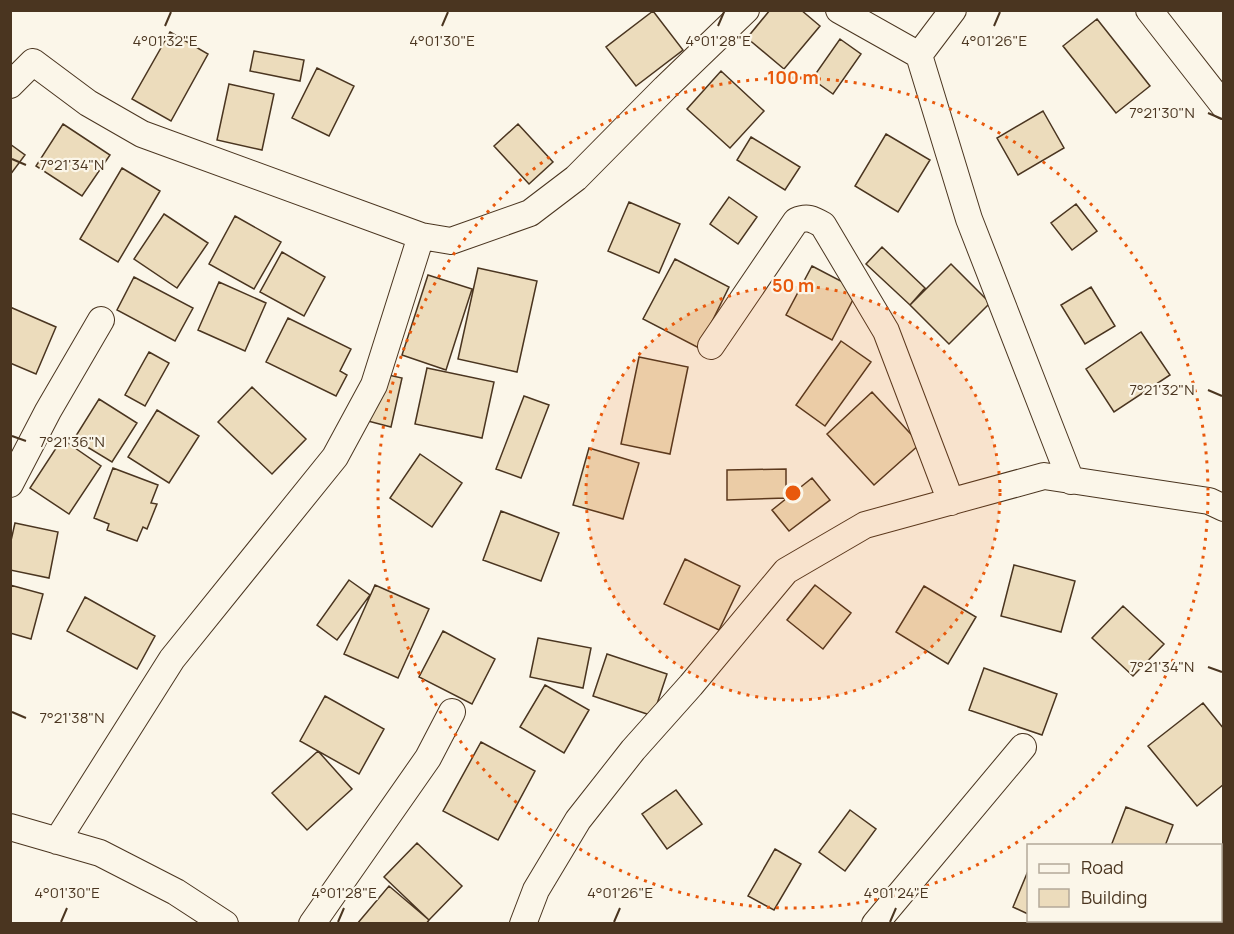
<svg xmlns="http://www.w3.org/2000/svg" width="1234" height="934" viewBox="0 0 1234 934" font-family="Manrope,sans-serif">
<rect width="100%" height="100%" fill="#fbf6e9"/>
<path fill="#ecdcbc" stroke="#4a3520" stroke-width="1.5" d="M770,10H801L820,26L784,69L747,38Z
M653,11L683,50L636,86L606,47Z
M1097,19L1150,86L1116,113L1063,46Z
M170,32L208,54L171,121L132,99Z
M840,39L861,54L833,94L812,79Z
M254,51L304,60L300,81L250,71Z
M317,68L354,86L329,136L292,118Z
M721,71L764,111L730,148L687,109Z
M229,84L274,94L262,150L217,140Z
M1043,111L1064,148L1018,175L997,138Z
M63,124L110,155L82,196L36,166Z
M518,124L553,162L529,184L494,146Z
M886,134L930,160L898,212L855,186Z
M751,137L800,167L785,190L737,160Z
M10,144L25,155L10,175Z
M122,168L160,191L118,262L80,239Z
M729,197L757,217L738,244L710,224Z
M629,202L680,224L659,273L608,251Z
M1076,204L1097,231L1072,250L1051,223Z
M164,214L208,243L177,288L134,259Z
M235,216L281,242L254,289L209,264Z
M882,247L925,288L910,305L866,264Z
M282,252L325,277L304,316L260,292Z
M675,259L729,287L699,348L643,319Z
M951,264L990,303L949,344L910,305Z
M812,266L858,290L832,340L786,315Z
M478,268L537,281L517,372L458,359Z
M428,275L472,289L446,370L402,355Z
M134,277L193,308L175,341L117,310Z
M219,282L266,303L245,351L198,330Z
M1091,287L1115,326L1085,344L1061,305Z
M10,307L56,327L36,374L10,363Z
M288,318L351,349L340,371L347,375L336,396L266,362Z
M1141,332L1170,375L1114,412L1086,369Z
M841,341L871,362L825,426L796,405Z
M149,352L169,363L145,406L125,395Z
M639,357L688,367L670,454L621,444Z
M427,368L494,382L482,438L415,424Z
M375,372L402,378L391,427L364,420Z
M252,387L306,439L272,474L218,422Z
M872,392L920,444L874,485L827,434Z
M524,396L549,405L521,478L496,469Z
M99,399L137,423L112,462L74,439Z
M157,410L199,436L169,483L128,457Z
M62,439L101,466L69,514L30,488Z
M589,448L639,463L623,519L573,505Z
M420,454L462,483L432,527L390,498Z
M113,468L158,485L151,503L157,504L147,529L143,527L137,541L107,530L109,524L94,518Z
M786,469V498L727,500V470Z
M812,478L830,500L789,531L772,510Z
M501,511L559,533L541,581L483,560Z
M15,523L58,532L49,578L10,570V545Z
M685,559L740,586L719,630L664,604Z
M1014,565L1075,581L1061,632L1001,616Z
M349,580L370,595L337,640L317,625Z
M10,585L43,594L31,639L10,633Z
M375,585L429,609L398,678L344,654Z
M815,585L851,613L823,649L787,620Z
M924,586L976,617L948,664L896,632Z
M85,597L155,636L137,669L67,631Z
M1123,606L1164,644L1133,676L1092,638Z
M443,631L495,659L472,704L419,677Z
M538,638L591,648L583,688L530,677Z
M607,654L667,674L653,716L593,696Z
M984,668L1057,694L1042,735L969,710Z
M545,685L589,710L564,753L520,727Z
M325,696L384,729L359,774L300,741Z
M1203,703L1224,729V784L1197,806L1148,746Z
M481,742L535,771L498,840L443,811Z
M318,751L352,789L307,830L272,793Z
M676,790L702,824L667,849L642,814Z
M1126,807L1173,825L1165,846H1111Z
M850,810L876,829L845,871L819,852Z
M417,843L462,886L429,920L384,877Z
M775,849L801,864L774,910L748,896Z
M1028,871V914L1013,907Z
M389,886L429,920L426,924H357Z
M1044,920H1073L1071,924H1051Z
M1110,920H1155L1162,924H1108Z"/>
<g fill="none" stroke-linecap="round" stroke-linejoin="round">
<defs>
<path id="street" d="M839,10L919,55L969,219L1071,481
M1149,10L1224,106
M919,55L953,10
M10,85L33,62L88,103L142,134L421,236
M711,346L796,221C807,216 813,219 823,225L886,331L951,502
M10,484L48,411L101,320
M10,827L100,853L176,892L225,924
M57,841L172,659L335,457L374,385L421,236L451,241L530,213L576,178L665,88L746,10
M312,924L428,758L452,712
M523,924L536,890L578,820L633,750L691,685L786,571L865,525L1044,476L1209,501L1224,508
M875,924L1023,747"/>
</defs>
<use href="#street" stroke="#4a3520" stroke-width="28"/>
<use href="#street" stroke="#fbf6e9" stroke-width="26"/>
</g>
<path fill="none" stroke="#4a3520" stroke-width="2" d="M165,26L171,12M442,26L448,12M718,26L724,12M994,26L1000,12M1208,113L1222,119M12,159L26,165M1208,390L1222,396M12,436L26,441M1208,667L1222,672M12,712L26,718M61,922L67,908M338,922L344,908M614,922L620,908M890,922L896,908"/>
<circle cx="793" cy="493" r="207" fill="#e8590c" fill-opacity=".12"/>
<g fill="none" stroke="#e8590c" stroke-width="3" stroke-dasharray="3 6">
<circle cx="793" cy="493" r="207"/>
<circle cx="793" cy="493" r="415"/>
</g>
<g font-size="15" text-anchor="middle" fill="#4a3520" stroke="#fbf6e9" stroke-width="4.5" stroke-linejoin="round" paint-order="stroke">
<text x="165" y="46">4°01'32"E</text>
<text x="442" y="46">4°01'30"E</text>
<text x="718" y="46">4°01'28"E</text>
<text x="994" y="46">4°01'26"E</text>
<text x="1162" y="118">7°21'30"N</text>
<text x="72" y="170">7°21'34"N</text>
<text x="1162" y="395">7°21'32"N</text>
<text x="72" y="447">7°21'36"N</text>
<text x="1162" y="672">7°21'34"N</text>
<text x="72" y="723">7°21'38"N</text>
<text x="67" y="898">4°01'30"E</text>
<text x="344" y="898">4°01'28"E</text>
<text x="620" y="898">4°01'26"E</text>
<text x="896" y="898">4°01'24"E</text>
</g>
<circle cx="793" cy="493" r="9" fill="#e8590c" stroke="#fbf6e9" stroke-width="3"/>
<g font-size="18" text-anchor="middle" font-weight="bold" fill="#e8590c" stroke="#fbf6e9" stroke-width="4.5" stroke-linejoin="round" paint-order="stroke">
<text x="793" y="84">100 m</text>
<text x="793" y="292">50 m</text>
</g>
<rect width="1234" height="934" fill="none" stroke="#4a3520" stroke-width="24"/>
<rect x="1027" y="844" width="195" height="78" fill="#fbf6e9" stroke="#b4a999" stroke-width="1.5"/>
<rect x="1039" y="864" width="30" height="9" fill="#fbf6e9" stroke="#b4a999" stroke-width="1.5"/>
<text x="1081" y="874" font-size="18" fill="#4a3520">Road</text>
<rect x="1039" y="889" width="30" height="18" fill="#ecdcbc" stroke="#b4a999" stroke-width="1.5"/>
<text x="1081" y="904" font-size="18" fill="#4a3520">Building</text>
</svg>
